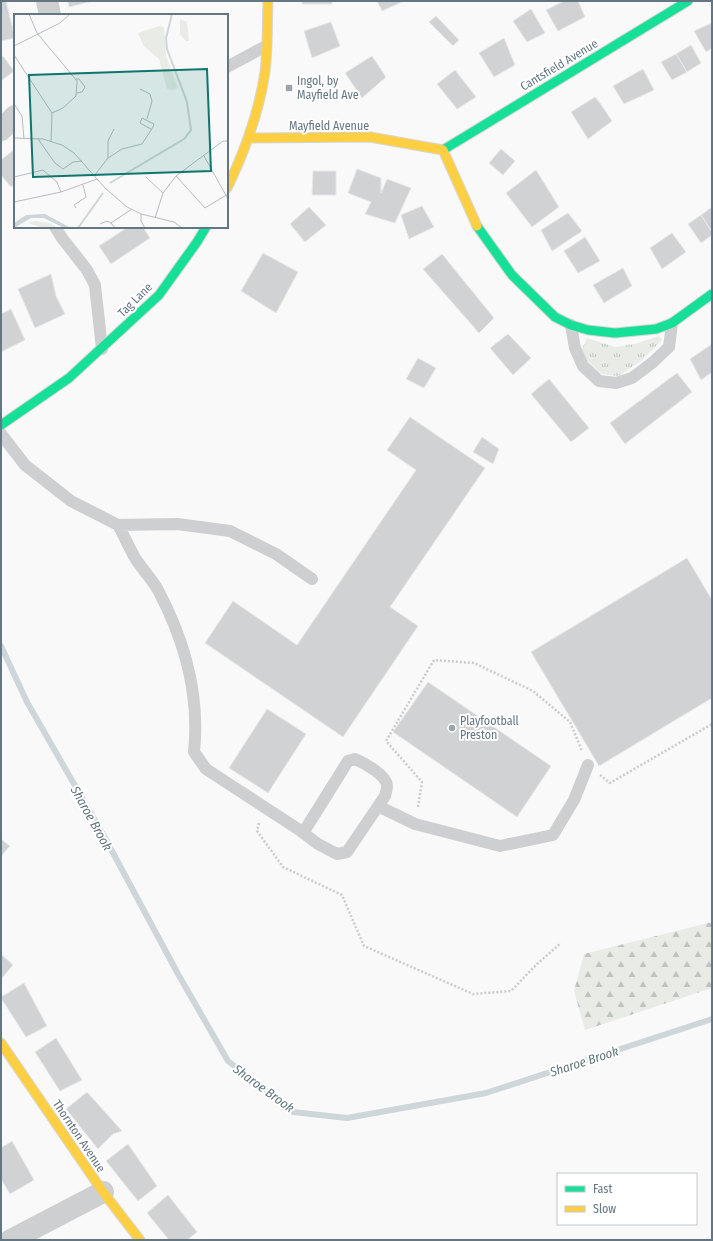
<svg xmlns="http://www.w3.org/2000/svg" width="713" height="1241" viewBox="0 0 713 1241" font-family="'Fira Sans Condensed',sans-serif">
<defs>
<pattern id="grass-tufts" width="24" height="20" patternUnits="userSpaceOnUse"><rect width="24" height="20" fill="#e8ebe6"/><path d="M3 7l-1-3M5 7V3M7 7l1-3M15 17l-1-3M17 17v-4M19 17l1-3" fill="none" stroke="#c0c3c0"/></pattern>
<pattern id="forest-firs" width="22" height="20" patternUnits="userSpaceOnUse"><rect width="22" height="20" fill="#e8ebe6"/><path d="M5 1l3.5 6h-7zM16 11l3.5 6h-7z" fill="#c0c3c0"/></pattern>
</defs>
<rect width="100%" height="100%" fill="#f9f9f9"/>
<path fill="url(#grass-tufts)" d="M659,336L662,340L641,361L618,376L601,374L586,359L582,349L587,338L615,347L635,344Z"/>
<path fill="url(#forest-firs)" d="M712,922V988L585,1030L574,991L584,954Z"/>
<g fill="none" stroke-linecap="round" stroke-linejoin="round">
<path stroke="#ced6d9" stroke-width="6" d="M1,646L27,702L105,838L178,974L228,1061L293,1112L347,1118L486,1093L712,1019"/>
</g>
<path fill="#d0d2d3" stroke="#e8e8e8" d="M1,1H6L15,38L1,41Z
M68,1H93L69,7Z
M302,1H332V4H302Z
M377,1H404L382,11Z
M564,1H578L585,17L558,31L546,10Z
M531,9L545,33L527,42L513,21Z
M436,16L459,40L453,46L429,22Z
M331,22L340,46L312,58L304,31Z
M712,23V48L706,52L694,31Z
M504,38L515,65L494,77L479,53Z
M691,45L701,63L687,72L676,54Z
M676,54L687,72L672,80L661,62Z
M3,56L14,71L1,81V57Z
M372,56L386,77L362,98L345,73Z
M643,69L654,90L624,104L613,86Z
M455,70L476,97L457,109L437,84Z
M595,97L600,103L612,121L588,139L571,112Z
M15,149V184L11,187L1,175V160Z
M501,149L515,161L503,175L489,163Z
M357,169L381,178V193L387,179L411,188L395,223L365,214L371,202L348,193Z
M536,170L559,207L532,227L506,193Z
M313,171H336V195H312Z
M422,206L434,227L409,239L401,215Z
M309,207L326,225L305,242L290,224Z
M712,207V232L701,215Z
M568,213L582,231L552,251L541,230Z
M701,215L712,232V235L701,243L688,224Z
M128,227H143L150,238L111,264L99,246Z
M672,233L686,252L662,269L650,248Z
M585,237L600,261L578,273L564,251Z
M263,253L298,272L276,313L241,291Z
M442,254L494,318L479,333L423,269Z
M623,268L632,286L604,303L593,285Z
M51,274L56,296L65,314L35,328L18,289Z
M11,309L25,340L1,352V314Z
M508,334L531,358L513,375L490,348Z
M712,344V372L701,380L690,359Z
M418,358L436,368L424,388L406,379Z
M677,373L692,392L625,444L610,423Z
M549,379L589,428L571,442L531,394Z
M410,417L485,468L390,607L418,626L343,737L205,643L233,601L297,645L416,470L387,450Z
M482,437L499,449L493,464L473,452Z
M687,558L712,600V698L599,766L531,652Z
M428,682L551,766L517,817L393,732Z
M267,709L306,734L268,793L229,768Z
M1,839L10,846L1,856Z
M1,954L13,965L1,979Z
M24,983L47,1026L26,1037L1,998V997Z
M56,1038L82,1080L60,1091L35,1052Z
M87,1092L122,1131L113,1134L98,1149L66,1109Z
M12,1141L34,1180L10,1194L1,1179V1148Z
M128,1144L157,1186L138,1201L106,1161Z
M168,1195L197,1232L187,1240H169L147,1213Z"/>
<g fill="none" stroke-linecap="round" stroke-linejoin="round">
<defs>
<path id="fast" d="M443,150L688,1
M477,226L512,275L555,317L571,325L588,330L615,333L656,329L672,323L712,294
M1,425L69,378L159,295L197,242L206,227"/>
<path id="slow" d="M248,138L370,137L443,150L477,226
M227,188C245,151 259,112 265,72C268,48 267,24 268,1
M1,1043L103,1192L140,1240"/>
</defs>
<use href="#fast" stroke="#d5d6d7" stroke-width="11"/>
<use href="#slow" stroke="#d5d6d7" stroke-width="11"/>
<path stroke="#cbcccd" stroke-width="2.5" stroke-dasharray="2 2" stroke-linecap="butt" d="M600,775L610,783L712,724
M418,807L422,782L386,741L434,660L474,663L533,691L570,722L582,751
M259,823L257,831L283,867L342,895L364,946L473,994L511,991L537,964L561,943"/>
<path stroke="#cecfd0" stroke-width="12" d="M227,67L266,46
M55,227L62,238L87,270L95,285L102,349
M571,325L575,348L583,366L599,381L616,383L632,378L652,363L669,347L672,323
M1,434L25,465L71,501L118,525L177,524L230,531L276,554L312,579
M118,525C124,536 129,547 135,558C142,569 152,579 158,590C185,641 200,695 194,752L206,769L298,829L318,844L337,854L347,852L385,796C386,793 387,789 387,786C387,775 364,763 355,759L348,761L303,833
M378,806L415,824L500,846L553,835L574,800L588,765"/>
<path stroke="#cecfd0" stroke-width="22" d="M47,1L50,15
M1,130L15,116
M11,1240L103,1192"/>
<use href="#fast" stroke="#16e098" stroke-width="9"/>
<use href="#slow" stroke="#ffcf43" stroke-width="9"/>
</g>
<g fill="#99a4ac" stroke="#fff" stroke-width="1.5">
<rect x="285" y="84" width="8" height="8" rx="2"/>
<circle cx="452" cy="728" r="4"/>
</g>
<g text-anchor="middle" stroke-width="4" stroke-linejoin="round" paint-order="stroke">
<g font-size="12" fill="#657683" stroke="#fff">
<text transform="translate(559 65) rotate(-31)" y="4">Cantsfield Avenue</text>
<text x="329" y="130">Mayfield Avenue</text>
<text transform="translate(135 300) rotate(-45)" y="4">Tag Lane</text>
<text transform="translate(79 1136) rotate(56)" y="4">Thornton Avenue</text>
</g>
<g font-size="12" fill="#657683" stroke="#fff" text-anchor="start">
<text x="297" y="85">Ingol, by<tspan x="297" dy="14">Mayfield Ave</tspan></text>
<text x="460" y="725">Playfootball<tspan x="460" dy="14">Preston</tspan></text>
</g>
<g font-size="13" font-style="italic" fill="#60757c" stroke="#fff">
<text transform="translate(92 818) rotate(61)" y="5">Sharoe Brook</text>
<text transform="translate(584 1061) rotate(-18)" y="5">Sharoe Brook</text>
<text transform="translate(264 1088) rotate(36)" y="5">Sharoe Brook</text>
</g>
</g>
<g transform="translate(14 14)">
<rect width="214" height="214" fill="#f9f9f9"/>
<path d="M166,5L173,8L175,27H172L166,20ZM145,12L150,13L152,42L164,74L158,76L153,75L145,45L130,32L124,19ZM21,207L35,209L45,214H29L14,209Z" fill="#e8ebe6"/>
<path d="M31,200L57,214H50L30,204H17L0,214V209L12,201Z" fill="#ced6d9"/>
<path fill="none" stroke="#ced6d9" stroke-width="2" d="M96,169L170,125L177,116L173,88L153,35L152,24L158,0M64,214L89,179"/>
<path fill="none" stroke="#b5bdc3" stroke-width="1" d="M15,0L23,19L63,67L62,82L49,94L38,99L37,127M0,32L46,9L56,0M0,41L38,99M62,65H65L71,73L68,78L63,79M126,75L136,80L138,87L133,105M0,90L8,102L10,125M0,124L29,125L48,131L60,139L91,174L113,193L127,200L160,208L168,214M24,125L41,149L49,155L59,148L68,147M190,142L214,185M94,144L108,135L128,130L139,113L140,110L128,104L126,109L137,115M80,162L94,144V127L100,115M162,162L191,194L214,180M0,163L29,156L43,168L47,178M132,163L149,179M0,188L47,178L83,165M62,194L60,191L72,183L69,171M127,200V207L131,214M141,204L149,179L162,162L209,127H214M86,210L93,207L97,209M101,214L97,209L118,195"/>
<path fill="#0f766e" fill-opacity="0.15" stroke="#0f766e" stroke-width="2" d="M193,55L197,157L19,163L15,61Z"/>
<rect width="214" height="214" fill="none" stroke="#657683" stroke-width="2"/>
</g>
<rect width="713" height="1241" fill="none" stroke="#657683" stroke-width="4"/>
<rect x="557" y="1173" width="140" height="52" fill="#ffffff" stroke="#c1c8cd"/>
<rect x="565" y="1186" width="20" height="6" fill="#16e098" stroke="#c1c8cd"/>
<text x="593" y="1193" font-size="12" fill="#657683">Fast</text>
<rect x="565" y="1206" width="20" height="6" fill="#ffcf43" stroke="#c1c8cd"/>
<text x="593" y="1213" font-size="12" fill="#657683">Slow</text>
</svg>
